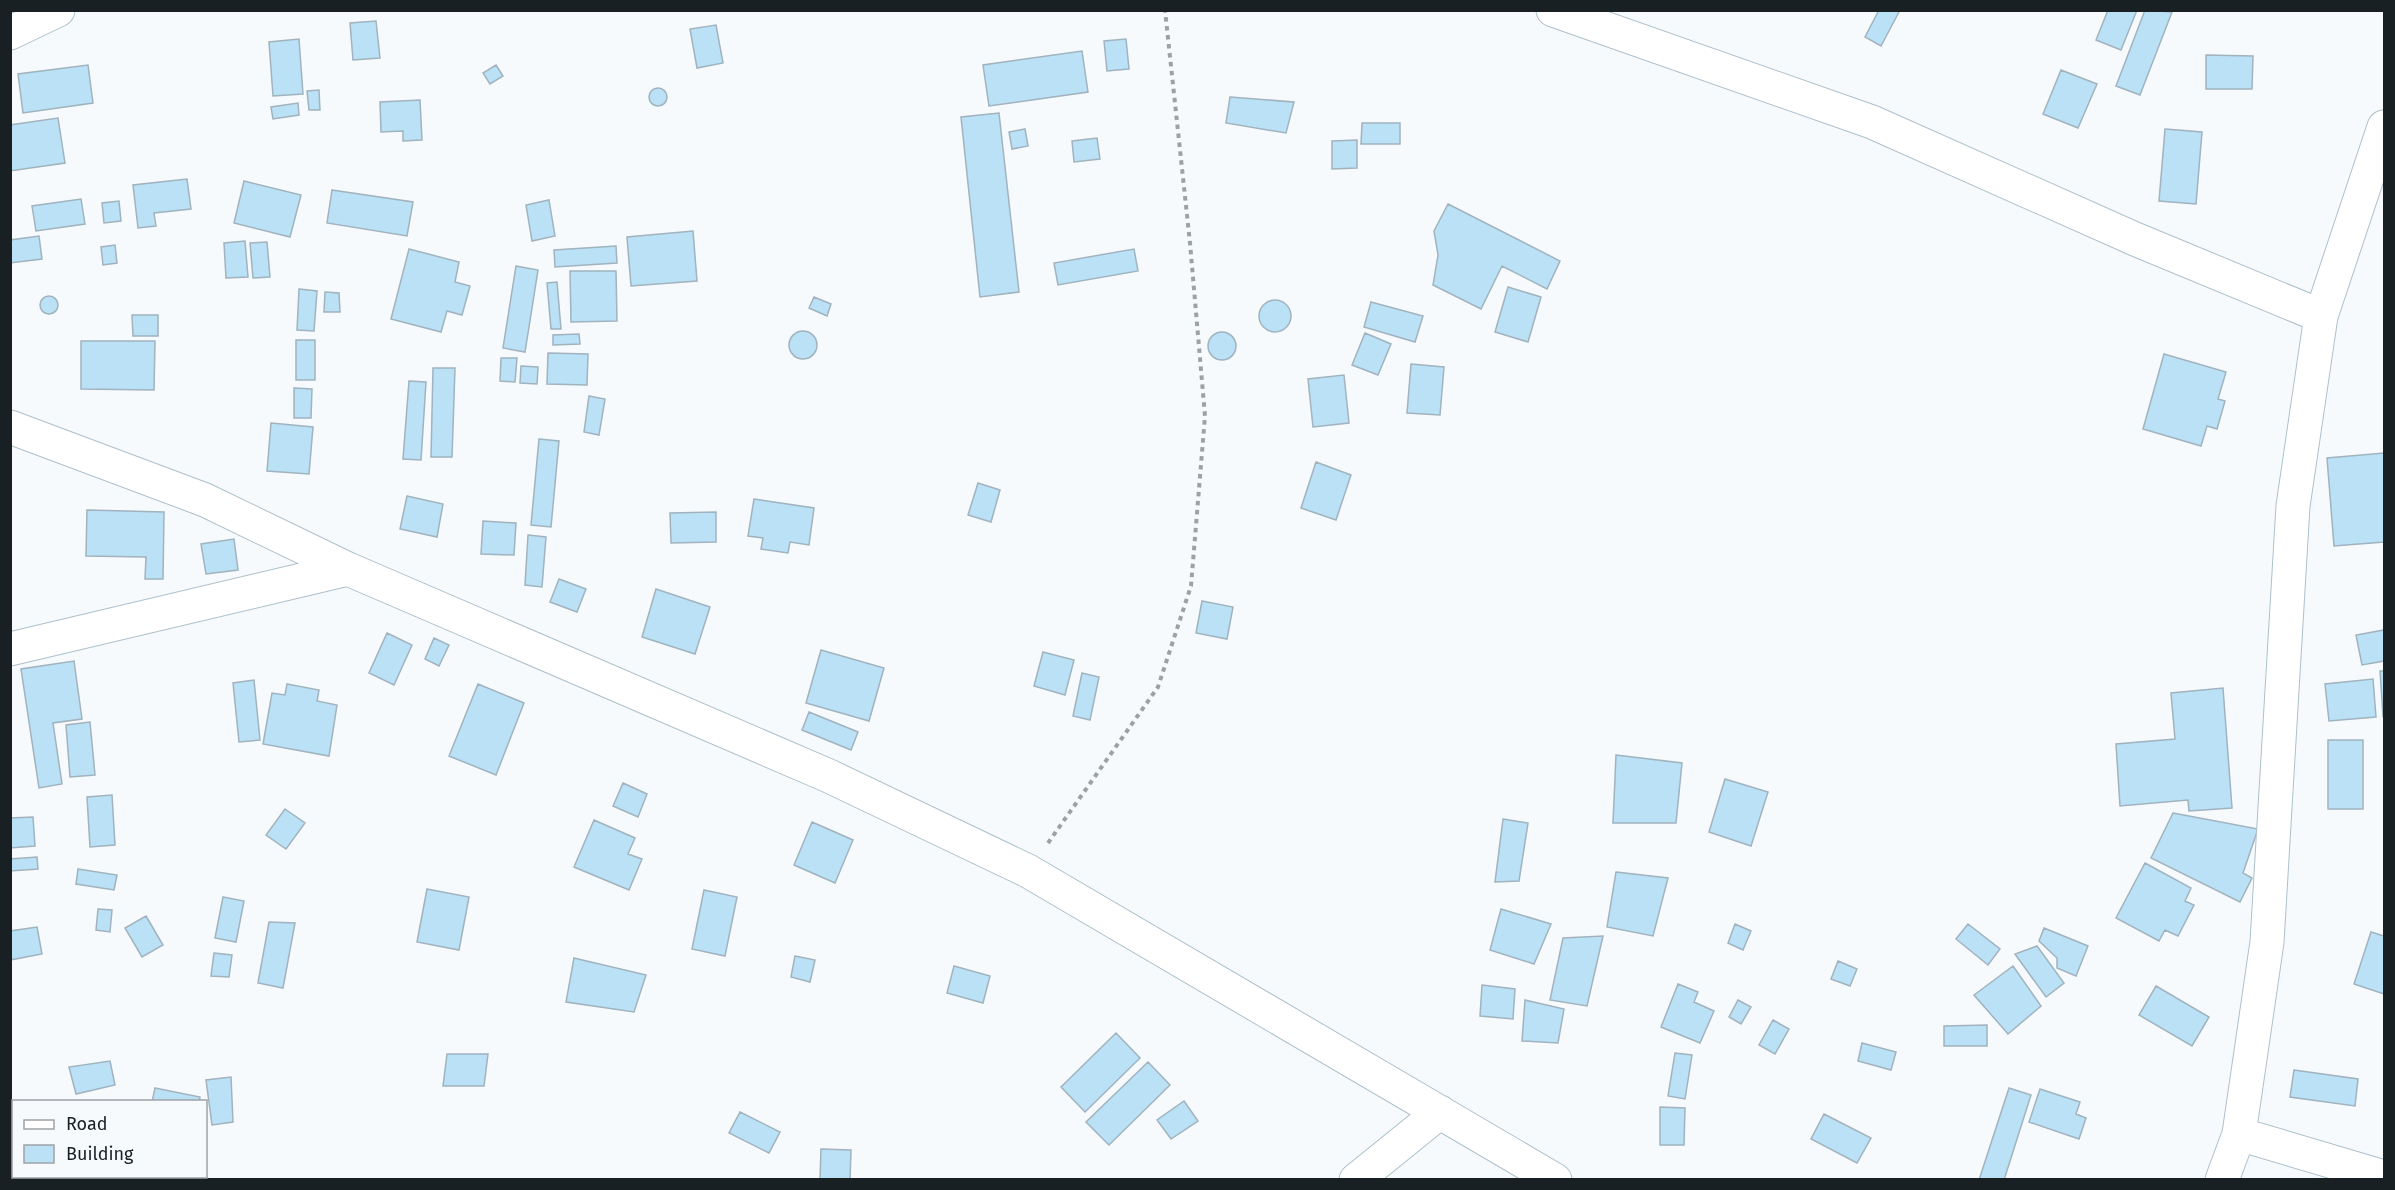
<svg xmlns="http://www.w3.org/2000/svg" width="2395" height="1190" viewBox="0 0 2395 1190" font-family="'Fira Sans',sans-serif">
<rect width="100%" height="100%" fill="#f6fafc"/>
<path fill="#bbe1f6" stroke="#a0b3be" stroke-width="1.5" d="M1879,10H1900L1881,46L1865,37Z
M2108,10H2137L2121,50L2096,40Z
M2145,10L2172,12L2140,95L2116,86Z
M376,21L380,58L353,60L350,23Z
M716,25L723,63L697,68L690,29Z
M299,39L303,94L273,96L269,42Z
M1126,39L1129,69L1107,71L1104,41Z
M1082,51L1088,92L989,106L983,65Z
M2206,55L2253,56L2252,89H2206Z
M88,65L93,103L23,113L18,74Z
M496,65L503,76L490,84L483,73Z
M2061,70L2097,84L2078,128L2043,114Z
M649 97a9 9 0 1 1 18 0a9 9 0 1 1-18 0Z
M319,90L320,110H309L307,91Z
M1230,97L1294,102L1286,133L1226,123Z
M420,100L422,140L403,141V131L381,132L380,102Z
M298,103L299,115L273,119L271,107Z
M999,113L1019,292L980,297L961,117Z
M58,118L65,163L10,171V125Z
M1362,123H1400V144H1361Z
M1025,129L1028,146L1012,149L1009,132Z
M2165,129L2202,132L2196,204L2159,201Z
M1097,138L1100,159L1074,162L1072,141Z
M1357,140V168L1332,169V141Z
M187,179L191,209L154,213L156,226L138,228L133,185Z
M244,181L301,195L290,237L234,223Z
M332,190L413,202L407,236L327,223Z
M81,199L85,224L36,231L32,206Z
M549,200L555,236L532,241L526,205Z
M119,201L121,221L104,223L102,203Z
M1448,204L1560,261L1547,289L1502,266L1481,309L1433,285L1438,255L1434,231Z
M693,231L697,281L631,286L627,237Z
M39,236L42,259L10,263V240Z
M245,241L248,277L226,278L224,243Z
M267,242L270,277L253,278L250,243Z
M115,245L117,263L103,265L101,247Z
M616,246L617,263L555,267L554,250Z
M409,249L459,262L455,282L470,286L462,315L447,311L441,332L391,319Z
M1134,249L1138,271L1058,285L1054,263Z
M516,266L538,270L525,352L503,348Z
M570,271H616L617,321L571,322Z
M557,282L561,329H551L547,283Z
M1508,287L1541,297L1528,342L1495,332Z
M299,289L317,291L314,331L297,330Z
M325,292L339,293L340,312H324Z
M40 305a9 9 0 1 1 18 0a9 9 0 1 1-18 0Z
M814,297L831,304L827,316L809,308Z
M1259 316a16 16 0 1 1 32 0a16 16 0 1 1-32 0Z
M1371,302L1423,316L1415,342L1364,327Z
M132,315H158V336H133Z
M789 345a14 14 0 1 1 28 0a14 14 0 1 1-28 0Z
M1208 346a14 14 0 1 1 28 0a14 14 0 1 1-28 0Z
M1365,333L1391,344L1378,375L1352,365Z
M579,334L580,344L553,345V335Z
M296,340H315V380H296Z
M81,341H155L154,390L81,389Z
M548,353L588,354L587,385L547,384Z
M2164,354L2226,372L2218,399L2225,401L2217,429L2207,426L2201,446L2143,429Z
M501,358H517L515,382L500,381Z
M1411,364L1444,367L1440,415L1407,413Z
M521,366L538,367L537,384L520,383Z
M433,368H455L452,457H431Z
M1344,375L1349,423L1313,427L1308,379Z
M409,381L426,382L421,460L403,459Z
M294,388L312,389L311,418H294Z
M589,396L605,399L599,435L584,432Z
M271,423L313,427L309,474L267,471Z
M539,439L559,441L551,527L531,525Z
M2384,453V542L2334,546L2327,458Z
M1316,462L1351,475L1336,520L1301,508Z
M978,483L1000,490L991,522L968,515Z
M407,496L443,504L437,537L400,529Z
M754,499L814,508L809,545L790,542L788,553L761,549L763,538L748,536Z
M87,510L164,512L163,579H145L146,557L86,556Z
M716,512V542L671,543L670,513Z
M483,521L516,523L514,555L481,554Z
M528,535L546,537L542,587L525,585Z
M234,539L238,570L206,574L201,544Z
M559,579L586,589L577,612L550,602Z
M656,589L710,607L695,654L642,637Z
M1202,601L1233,607L1227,639L1196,633Z
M2384,630V661L2362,665L2356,635Z
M387,633L412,645L394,685L369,673Z
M434,638L449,645L439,666L425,659Z
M821,650L884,668L869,721L806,703Z
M1043,652L1074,660L1065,695L1034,686Z
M74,661L82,719L53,723L62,784L39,788L21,669Z
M2380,671H2384V715L2383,716Z
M1082,673L1099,677L1090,720L1073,716Z
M2373,679L2376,717L2329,721L2325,684Z
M254,680L260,740L239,742L233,683Z
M287,684L319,690L317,701L337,705L329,756L263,744L272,693L285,695Z
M478,684L524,703L496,775L449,756Z
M2223,688L2232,808L2189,811L2188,800L2120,806L2116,744L2175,739L2171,693Z
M809,712L858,732L851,750L802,730Z
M90,722L95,775L70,777L66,725Z
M2328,740H2363V809H2328Z
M1616,755L1682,763L1676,823H1613Z
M1725,779L1768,792L1751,846L1709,832Z
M623,783L647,794L638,817L613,806Z
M112,795L115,845L90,847L87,797Z
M285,809L305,823L286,849L266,835Z
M2173,813L2258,829L2243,873L2252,878L2240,902L2151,858Z
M33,817L35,846L10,848V818Z
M1503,819L1528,823L1519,881L1495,882Z
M594,820L635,838L628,854L642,859L629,890L574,867Z
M812,822L853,840L835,883L794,865Z
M37,857L38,869L10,871V859Z
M2145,863L2191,888L2185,901L2194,905L2178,936L2165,930L2159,941L2116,918Z
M78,869L117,875L114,890L76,884Z
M1616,872L1668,878L1653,936L1607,927Z
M427,889L469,897L459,950L417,942Z
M704,890L737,897L725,956L692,949Z
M223,897L244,901L236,942L215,938Z
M98,909L112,910L110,932L96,930Z
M1501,909L1551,924L1534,964L1490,950Z
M146,916L163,945L142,957L125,928Z
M269,922L295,923L283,988L258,983Z
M1735,924L1751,931L1743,950L1728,943Z
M1968,924L2000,949L1988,965L1956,939Z
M37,927L42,954L10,960V931Z
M2044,928L2088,946L2076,976L2057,968V958L2039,941Z
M2371,932L2384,936V994L2354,984Z
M1603,936L1587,1006L1550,1000L1563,938Z
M2037,946L2064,983L2046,997L2015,954Z
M214,953L232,955L229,977L211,976Z
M795,956L815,960L810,982L791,977Z
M574,958L646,975L634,1012L566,1002Z
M1838,961L1857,969L1850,986L1831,979Z
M954,966L990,976L983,1003L947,993Z
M2013,966L2041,1006L2008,1034L1974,995Z
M1678,984L1698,992L1694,1002L1714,1011L1700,1043L1661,1027Z
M1482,985L1515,989L1513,1019L1480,1016Z
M2156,986L2209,1017L2192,1046L2139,1015Z
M1525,1000L1564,1009L1558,1043L1522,1041Z
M1738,1000L1751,1007L1741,1024L1729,1017Z
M1773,1020L1789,1029L1775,1054L1759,1045Z
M1987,1025V1046H1944V1026Z
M1116,1033L1140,1058L1085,1112L1061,1087Z
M1862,1043L1896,1052L1891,1070L1858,1061Z
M1675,1053L1692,1055L1685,1099L1668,1096Z
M447,1054H488L484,1086H443Z
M110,1061L115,1085L76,1094L69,1067Z
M1148,1062L1170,1085L1109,1145L1086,1122Z
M2294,1070L2358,1079L2355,1106L2290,1097Z
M231,1077L233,1122L212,1125L206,1080Z
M155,1088L200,1097L199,1102H152Z
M2009,1088L2031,1095L2004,1180H1979Z
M2040,1089L2080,1102L2076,1114L2086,1118L2079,1139L2029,1122Z
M1184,1101L1198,1121L1171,1139L1157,1120Z
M1660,1107L1685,1108L1684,1145H1660Z
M740,1112L780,1132L769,1153L729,1133Z
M1824,1114L1871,1138L1857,1163L1811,1139Z
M821,1149L851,1150L850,1180H820Z"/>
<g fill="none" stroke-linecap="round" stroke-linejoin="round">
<defs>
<path id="minor" d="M1553,10L1872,122L2135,239L2321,316
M10,33L58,10
M10,427L205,500L348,569L829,776L1028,871L1555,1180
M10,649L348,569
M2239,1134L2384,1177
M1356,1180L1440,1112
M2222,1180L2239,1134L2267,942L2293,506L2321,316L2384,127"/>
</defs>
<use href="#minor" stroke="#adc0cb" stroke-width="35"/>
<path stroke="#9ca1a4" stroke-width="4" stroke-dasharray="4.5 4.5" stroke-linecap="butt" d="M1048,843L1158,687L1191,586L1205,416L1190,243L1165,10"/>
<use href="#minor" stroke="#fff" stroke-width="33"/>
</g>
<rect width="2395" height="1190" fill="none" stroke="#192024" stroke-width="24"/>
<rect x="12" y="1100" width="195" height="78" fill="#f6fafc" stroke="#9ea3a6" stroke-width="1.5"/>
<rect x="24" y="1120" width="30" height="9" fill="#ffffff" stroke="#9ea3a6" stroke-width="1.5"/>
<text x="66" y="1130" font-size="18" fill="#192024">Road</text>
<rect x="24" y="1145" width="30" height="18" fill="#bbe1f6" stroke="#9ea3a6" stroke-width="1.5"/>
<text x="66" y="1160" font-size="18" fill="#192024">Building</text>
</svg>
